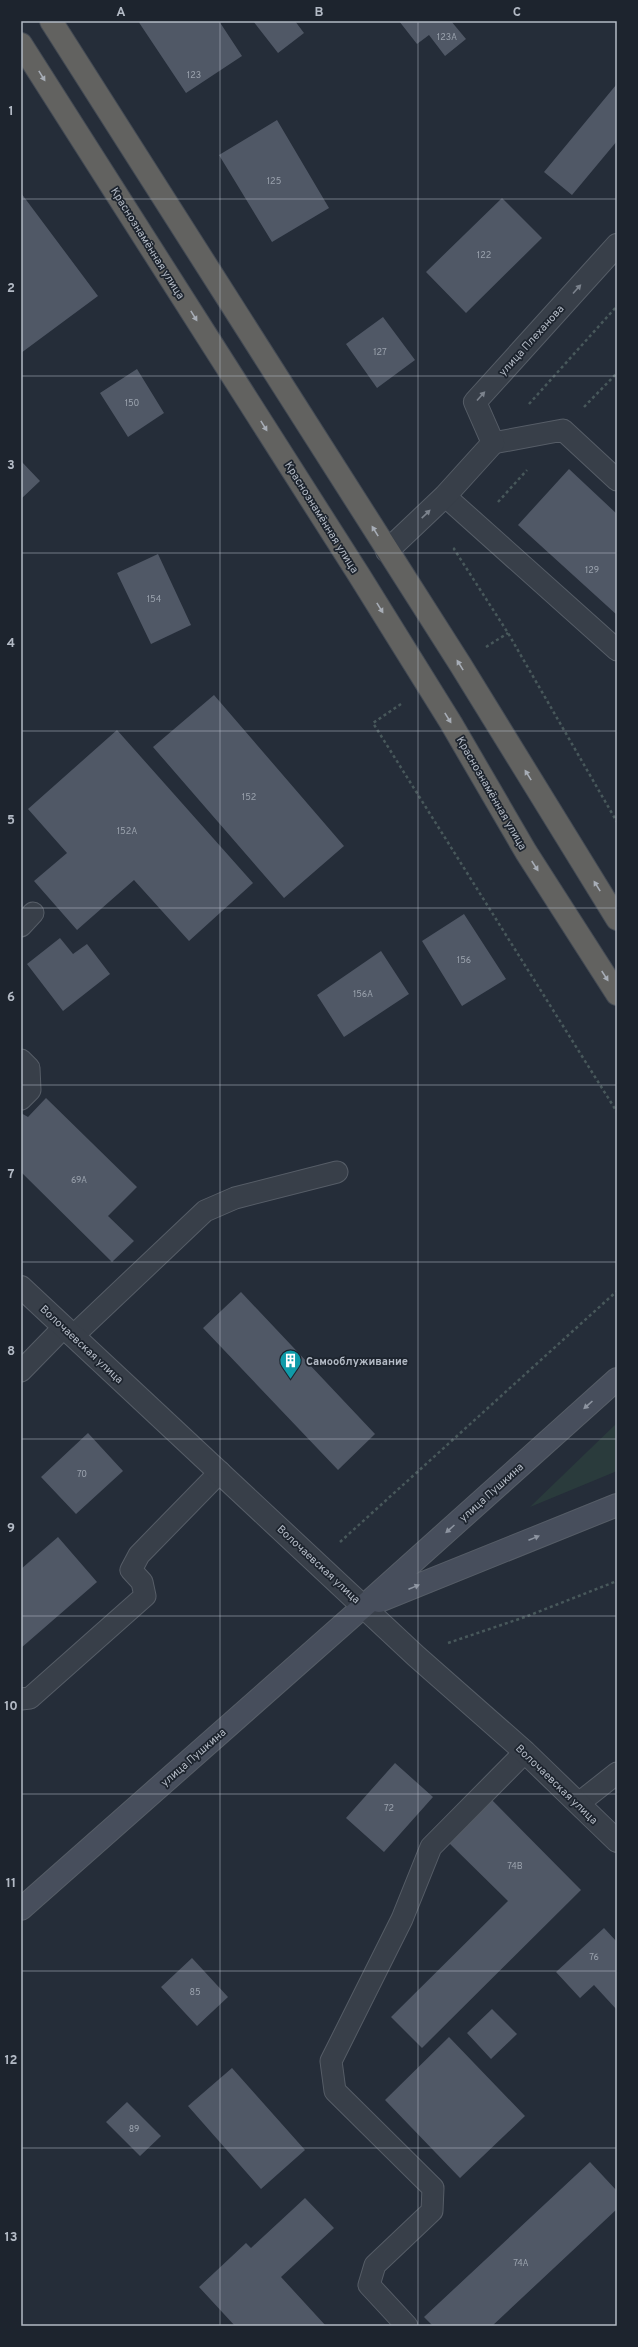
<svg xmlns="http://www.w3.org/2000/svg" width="638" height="2347" viewBox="0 0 638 2347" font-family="Overpass,sans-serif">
<rect width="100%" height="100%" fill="#252d39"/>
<path fill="#2a3b3c" d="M617,1423V1471L530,1507Z"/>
<path fill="#505866" d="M138,21H219L242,56L186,93Z
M253,21H295L304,33L278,53Z
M399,21H451L466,39L445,56L429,35L417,44Z
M616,85L617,141L572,195L544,172Z
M277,120L329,208L272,242L219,155Z
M21,193L98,296L21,353Z
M502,198L542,238L466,313L426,272Z
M383,317L415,360L377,388L346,344Z
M137,369L164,413L128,437L100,393Z
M21,461L40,481L21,499Z
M569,469L617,514V615L518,525Z
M158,554L191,625L151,644L117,573Z
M214,695L344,846L284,898L153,747Z
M117,730L253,883L189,941L134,880L77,930L34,881L67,853L28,809Z
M464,914L506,979L462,1006L422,941Z
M60,938L73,954L87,944L110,974L63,1011L27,964Z
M381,951L409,994L344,1037L317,995Z
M46,1098L137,1187L108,1216L134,1241L112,1262L21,1172V1113L28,1117Z
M241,1292L375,1434L338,1470L203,1328Z
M88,1433L123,1471L76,1514L41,1477Z
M58,1537L97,1582L21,1648V1569Z
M395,1763L433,1797L384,1852L346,1818Z
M491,1799L581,1890L422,2048L391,2017L508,1901L448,1842Z
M604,1928L617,1942V2010L594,1985L580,1998L556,1972Z
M192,1958L228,1997L197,2026L161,1987Z
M492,2009L517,2034L491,2059L467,2033Z
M449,2037L525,2116L460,2178L385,2100Z
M232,2068L305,2150L261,2189L188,2106Z
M127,2102L161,2136L140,2156L106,2122Z
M590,2162L617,2191V2209L492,2326H433L424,2317Z
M305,2198L334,2228L281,2277L326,2326H235L199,2287L246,2243L251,2248Z"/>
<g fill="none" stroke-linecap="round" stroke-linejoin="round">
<defs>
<path id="service" d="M493,443L563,430L617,480
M445,496L617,650
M21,926L33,913
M21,1060L29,1068L30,1090L21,1099
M73,1336L205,1211L235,1198L337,1172
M21,1371L64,1327
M21,1699L30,1698L145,1596L142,1582L131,1570L139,1555L220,1472
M579,1803L617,1773
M407,2326L369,2285L375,2265L432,2211L433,2188L335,2091L331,2061L402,1919L431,1847L525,1752"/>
<path id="minor" d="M387,551L445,496L493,443L475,402L617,245
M21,1287L416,1656L525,1752L617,1841"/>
<path id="secondary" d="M379,1601L617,1505
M21,1909L364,1606L617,1379"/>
<path id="trunk" d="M51,21L460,664L617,919
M21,44L359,575L451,723L526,852L617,994"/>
</defs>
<use href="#service" stroke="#565d67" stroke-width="23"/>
<use href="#minor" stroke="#565d67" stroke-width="24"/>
<use href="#secondary" stroke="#565d67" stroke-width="24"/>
<use href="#trunk" stroke="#434a54" stroke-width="24"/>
<path stroke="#48585b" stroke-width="2.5" stroke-dasharray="3 3" stroke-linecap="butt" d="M529,404L617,306
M584,407L617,373
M498,502L527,470
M455,548L454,549L508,633L617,822
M486,647L508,633
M401,704L373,723L617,1112
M340,1542L617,1291
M448,1643L525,1617L617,1581"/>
<use href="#service" stroke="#383f49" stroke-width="21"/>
<use href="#minor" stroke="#383f49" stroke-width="22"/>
<use href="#secondary" stroke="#474e5c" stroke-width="22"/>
<use href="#trunk" stroke="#626260" stroke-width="22"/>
</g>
<defs><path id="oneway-solid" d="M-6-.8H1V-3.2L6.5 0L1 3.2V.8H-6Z"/></defs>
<g fill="#a7adb6">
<use href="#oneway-solid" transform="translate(42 76) rotate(58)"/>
<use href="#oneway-solid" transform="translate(194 316) rotate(58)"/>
<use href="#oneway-solid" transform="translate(264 426) rotate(58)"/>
<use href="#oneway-solid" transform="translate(375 531) rotate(-122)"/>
<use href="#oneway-solid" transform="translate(380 608) rotate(58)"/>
<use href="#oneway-solid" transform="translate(460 665) rotate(-122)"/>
<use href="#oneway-solid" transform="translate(448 718) rotate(58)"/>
<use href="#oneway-solid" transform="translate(528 775) rotate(-122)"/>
<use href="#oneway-solid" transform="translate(535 866) rotate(57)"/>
<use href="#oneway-solid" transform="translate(597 886) rotate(-122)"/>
<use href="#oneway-solid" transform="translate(605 976) rotate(57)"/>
</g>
<g fill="#7c838d">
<use href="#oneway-solid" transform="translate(577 289) rotate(-48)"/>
<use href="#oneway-solid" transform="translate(481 396) rotate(-48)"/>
<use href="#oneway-solid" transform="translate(426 514) rotate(-44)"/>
</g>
<g fill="#8d94a0">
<use href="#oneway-solid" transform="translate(588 1405) rotate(138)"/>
<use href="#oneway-solid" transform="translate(450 1529) rotate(138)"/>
<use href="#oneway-solid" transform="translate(534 1538) rotate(-22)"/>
<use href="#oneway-solid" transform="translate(414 1587) rotate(-22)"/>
</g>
<path fill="none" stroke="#b3bac5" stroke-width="1" stroke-opacity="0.55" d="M220,21V2326M418,21V2326M21,199H617M21,376H617M21,553H617M21,731H617M21,908H617M21,1085H617M21,1262H617M21,1439H617M21,1616H617M21,1794H617M21,1971H617M21,2148H617"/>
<defs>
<symbol id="building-pin" viewBox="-11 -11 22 30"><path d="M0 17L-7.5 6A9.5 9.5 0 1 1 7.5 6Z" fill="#0f9aa8" stroke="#1d242e"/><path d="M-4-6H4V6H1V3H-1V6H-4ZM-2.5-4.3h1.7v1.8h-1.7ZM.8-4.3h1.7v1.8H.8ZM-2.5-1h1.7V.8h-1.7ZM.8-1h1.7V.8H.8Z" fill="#fff"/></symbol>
</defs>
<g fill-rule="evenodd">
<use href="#building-pin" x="278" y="1348" width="25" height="34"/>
</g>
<g text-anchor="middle" stroke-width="3.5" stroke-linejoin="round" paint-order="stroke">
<g font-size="9" fill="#9aa2ad">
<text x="447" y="40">123А</text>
<text x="194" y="78">123</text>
<text x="274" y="184">125</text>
<text x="484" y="258">122</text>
<text x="380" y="355">127</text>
<text x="132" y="406">150</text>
<text x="592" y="573">129</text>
<text x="154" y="602">154</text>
<text x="249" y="800">152</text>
<text x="127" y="834">152А</text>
<text x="464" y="963">156</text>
<text x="363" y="997">156А</text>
<text x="79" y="1183">69А</text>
<text x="82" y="1477">70</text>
<text x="389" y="1811">72</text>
<text x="515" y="1869">74В</text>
<text x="594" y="1960">76</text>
<text x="195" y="1995">85</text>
<text x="134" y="2132">89</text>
<text x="521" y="2266">74А</text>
</g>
<g font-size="11" fill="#b3bac5" stroke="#1d242e">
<text transform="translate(148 243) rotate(58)" y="4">Краснознамённая улица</text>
<text transform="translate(531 340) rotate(-48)" y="4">улица Плеханова</text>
<text transform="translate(322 517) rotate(58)" y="4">Краснознамённая улица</text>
<text transform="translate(492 793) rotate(60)" y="4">Краснознамённая улица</text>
<text transform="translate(82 1344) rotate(43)" y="4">Волочаевская улица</text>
<text transform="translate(491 1492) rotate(-42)" y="4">улица Пушкина</text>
<text transform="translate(319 1564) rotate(43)" y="4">Волочаевская улица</text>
<text transform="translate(193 1757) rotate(-41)" y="4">улица Пушкина</text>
<text transform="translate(557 1784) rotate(44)" y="4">Волочаевская улица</text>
</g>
<g font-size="11" font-weight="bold" fill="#b3bac5" stroke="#1d242e" text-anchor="start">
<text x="306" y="1365">Самооблуживание</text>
</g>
</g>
<rect width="638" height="2347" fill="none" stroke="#1d242e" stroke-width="44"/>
<rect x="22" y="22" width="594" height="2303" fill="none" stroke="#b3bac5" stroke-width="1.5"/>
<g font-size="13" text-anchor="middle" font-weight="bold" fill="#b3bac5">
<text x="121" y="16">A</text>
<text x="319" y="16">B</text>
<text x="517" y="16">C</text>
<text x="11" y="115">1</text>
<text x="11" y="292">2</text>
<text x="11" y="469">3</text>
<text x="11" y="647">4</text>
<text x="11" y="824">5</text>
<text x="11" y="1001">6</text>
<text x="11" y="1178">7</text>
<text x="11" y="1355">8</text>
<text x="11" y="1532">9</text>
<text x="11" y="1710">10</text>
<text x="11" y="1887">11</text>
<text x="11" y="2064">12</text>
<text x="11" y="2241">13</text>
</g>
</svg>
